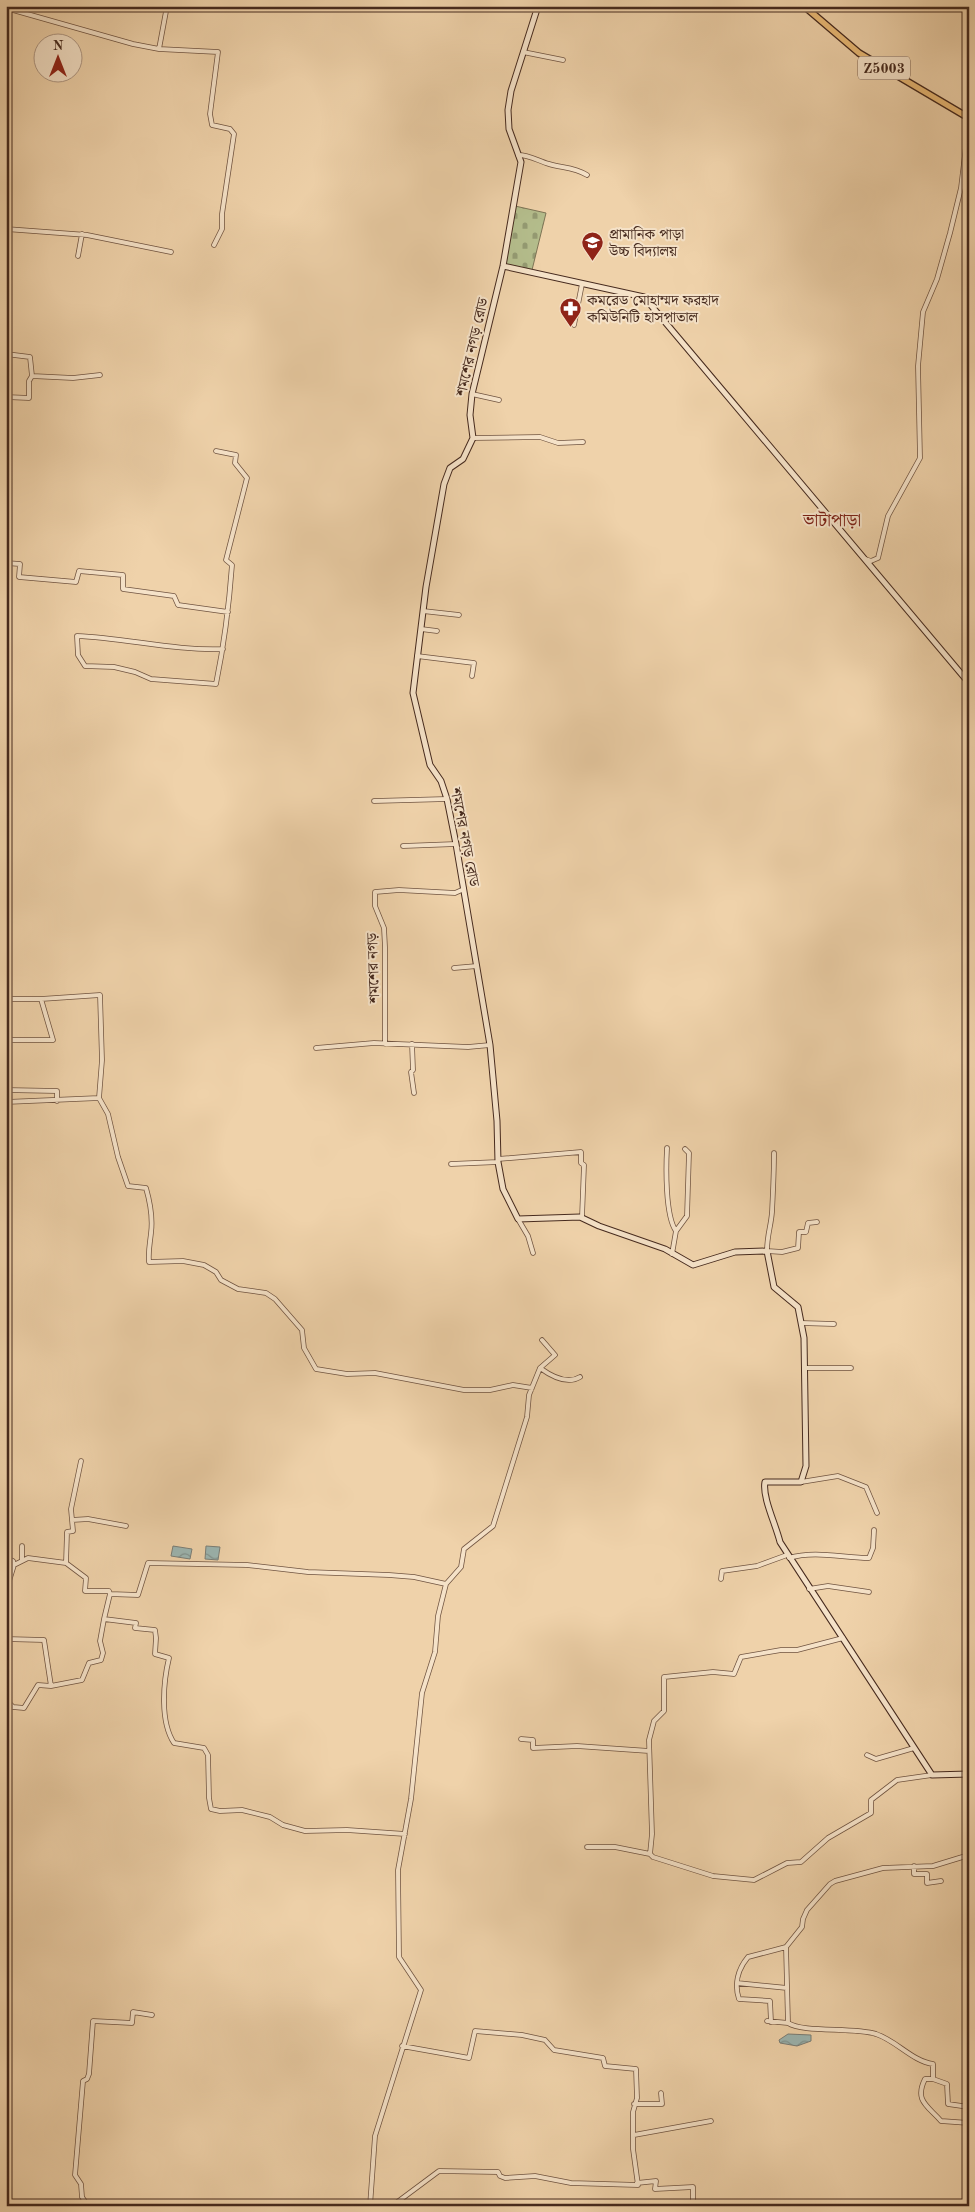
<svg xmlns="http://www.w3.org/2000/svg" width="975" height="2212" viewBox="0 0 975 2212" font-family="'Old Standard TT','Noto Serif Bengali',serif">
<defs>
<pattern id="cemetery-stones" width="16" height="16" patternUnits="userSpaceOnUse" patternTransform="scale(1.25)"><rect width="16" height="16" fill="#b4bd8c"/><path d="M2 7V4a2 2 0 0 1 4 0v3zM10 15v-3a2 2 0 0 1 4 0v3z" fill="#949a72"/></pattern>
<pattern id="water-waves" width="16" height="10" patternUnits="userSpaceOnUse" patternTransform="scale(1.25)"><rect width="16" height="10" fill="#9cb6b2"/><path d="M0 5q4-4 8 0t8 0" fill="none" stroke="#819490"/></pattern>
</defs>
<rect width="100%" height="100%" fill="#efd2aa"/>
<filter id="stains"><feTurbulence type="fractalNoise" baseFrequency=".004" numOctaves="4"/><feColorMatrix values="0 0 0 0 .2 0 0 0 0 .09 0 0 0 0 .02 0 0 0 .5 -.17"/></filter>
<radialGradient id="worn" r=".72"><stop offset=".6" stop-color="#630" stop-opacity="0"/><stop offset="1" stop-color="#630" stop-opacity=".3"/></radialGradient>
<path fill="url(#cemetery-stones)" stroke="#7d7455" d="M515,206L546,213L532,270L506,264Z"/>
<path fill="url(#water-waves)" stroke="#7a7e77" d="M173,1546L192,1549L190,1559L171,1556Z
M206,1546L220,1547L218,1560L205,1559Z
M788,2034L811,2035V2041L797,2046L780,2043L779,2040Z"/>
<g fill="none" stroke-linecap="round" stroke-linejoin="round">
<defs>
<path id="street" d="M6,8L133,44L159,49L218,52L210,114L212,125L230,129L234,134L222,214V229L214,245
M159,49L167,6
M523,52L563,60
M518,155C530,155 538,161 549,164C562,168 574,167 587,175
M6,229L87,235L171,252
M78,256L82,234
M574,325L582,284
M6,354L30,357L32,376L73,378L100,375
M472,394L499,400
M6,397L29,398V381L32,376
M473,438L540,437L558,443L583,442
M216,451L236,455L235,463L247,478L226,560L232,565C229,606 224,645 216,684L151,679L135,672L114,667L85,666L78,655L77,636C126,638 175,651 223,649
M865,559L871,561L878,558L888,516L920,458L918,366L923,312L937,279L950,233L961,188L969,121
M6,563L20,564L19,577L76,582L79,571L123,575V589L174,596L178,605L228,612
M423,611L459,615
M421,629L437,631
M417,656L474,663L472,676
M374,801L447,799
M403,846L456,844
M454,968L477,966
M6,999H41L53,1040H6
M41,999L100,995L102,1060L99,1098
M385,1044V947L384,928L375,906V892L399,890L455,893L464,889
M412,1044L413,1070L411,1072L414,1093
M316,1048L374,1043L468,1047L490,1045
M6,1090L57,1091V1101
M6,1102L99,1098L108,1114L118,1157L128,1186L146,1188C150,1202 153,1218 151,1233C150,1243 148,1251 149,1262L183,1261L204,1265L216,1272L221,1280L238,1289L266,1293L275,1299L302,1330L304,1348L316,1369L347,1374L375,1373L464,1390H490L513,1385L532,1388
M667,1148C666,1166 665,1216 676,1231
M774,1153C774,1173 773,1192 772,1212C771,1226 767,1235 767,1251L782,1252L798,1248L799,1232H806L808,1223L817,1222
M498,1159L581,1152V1163L584,1165L582,1217
M451,1164L498,1162
M518,1219L528,1236L533,1253
M672,1254L676,1231L687,1216L689,1153L685,1149
M801,1323L834,1324
M540,1368L555,1355L542,1340
M804,1368H851
M801,1482L838,1476L866,1487L877,1513
M72,1520L88,1519L126,1526
M22,1546V1560
M6,1558L13,1561L14,1565L28,1558L66,1563L67,1532L73,1531L71,1509L81,1461
M789,1558C815,1550 843,1558 869,1558L873,1548L874,1530
M66,1563L86,1578L85,1591H109L110,1594
M721,1579L722,1571L757,1566L787,1555
M809,1589L828,1586L869,1592
M6,1591L14,1565
M843,1638L797,1650H781L741,1657L734,1674L713,1672L664,1677V1711L654,1721L649,1740L652,1834L650,1854L653,1857L713,1876L754,1880L787,1863L801,1862L828,1838L871,1813V1800L897,1780L932,1775
M6,1639L44,1640L51,1686
M6,1700L13,1707L24,1708L38,1685L51,1686L82,1680L89,1663L101,1660L103,1653L100,1641L104,1619
M521,1739L533,1740V1748L577,1746L649,1751
M867,1755L876,1759L914,1748
M405,1834L347,1830L305,1831L283,1825L270,1817L242,1810L220,1811L211,1809L209,1798L208,1755L204,1748L174,1743C160,1722 163,1683 169,1658L155,1654L156,1638L155,1630L135,1628L136,1623L104,1619L110,1594L138,1595L148,1563L247,1565L308,1572L389,1575L414,1577L446,1584
M587,1847H615L650,1854
M914,1866V1874H927V1883L941,1881
M737,1983L787,1988
M767,2021L788,2023L786,1947
M771,2022L770,2001L739,1999C734,1984 738,1969 748,1957L786,1947L802,1927L803,1919L807,1910L830,1884L835,1881L883,1868L933,1866L969,1855
M788,2023C803,2033 853,2027 876,2034C897,2041 912,2061 933,2064V2079H925C914,2101 928,2106 941,2121L969,2123
M933,2079L947,2084L948,2104L969,2107
M634,2104H662L661,2093
M634,2135L711,2121
M637,2183L656,2181L655,2189L693,2187V2206
M86,2203L82,2197L81,2184L75,2175L83,2081L87,2079L89,2074L93,2021L132,2023L133,2012L152,2015
M370,2206L375,2136L421,1990L399,1957L398,1870L411,1799L422,1693L435,1652L438,1616L446,1584L461,1567L464,1549L493,1526L527,1417L529,1395L540,1368C551,1376 567,1385 580,1377
M392,2206L439,2171L498,2172L500,2176L505,2178L535,2176L571,2183L638,2185L633,2149V2112L637,2098L636,2069L605,2066L603,2058L554,2050L545,2040L522,2035L475,2031L469,2058L402,2046"/>
<path id="secondary" d="M538,6L511,91L508,110L509,129L521,162L503,266L472,394L470,415L473,438L463,459L450,468L444,484L426,587L413,693L430,765L441,781L447,799L456,844L490,1045L497,1121L498,1162L503,1189L518,1219L580,1217L599,1226L665,1249L693,1265L735,1252L767,1251L774,1287L798,1307L804,1338L806,1466L801,1482H765C762,1497 776,1525 780,1542L932,1775L969,1774
M503,266L644,297L969,683"/>
<path id="primary" d="M804,6L859,53L969,118"/>
</defs>
<use href="#street" stroke="#705441" stroke-width="5.5"/>
<use href="#secondary" stroke="#462a1e" stroke-width="7"/>
<use href="#primary" stroke="#462a1e" stroke-width="8"/>
<use href="#street" stroke="#f5e2c8" stroke-width="4"/>
<use href="#secondary" stroke="#f5e2c8" stroke-width="5"/>
<use href="#primary" stroke="#e8b975" stroke-width="5.5"/>
</g>
<defs>
<symbol id="university-pin" viewBox="-11 -11 22 30"><path d="M0 17L-7.5 6A9.5 9.5 0 1 1 7.5 6Z" fill="#8f2418" stroke="#f5e2c8"/><path d="M0-5L7-2L0 1L-7-2ZM-4 1L0 2.5L4 1V4Q0 6-4 4Z" fill="#fff"/></symbol>
<symbol id="pharmacy-pin" viewBox="-11 -11 22 30"><path d="M0 17L-7.5 6A9.5 9.5 0 1 1 7.5 6Z" fill="#8f2418" stroke="#f5e2c8"/><path d="M-2-6h4v4h4v4h-4v4h-4v-4h-4v-4h4Z" fill="#fff"/></symbol>
</defs>
<g fill-rule="evenodd">
<use href="#university-pin" x="580" y="230" width="25" height="34"/>
<use href="#pharmacy-pin" x="558" y="296" width="25" height="34"/>
</g>
<g text-anchor="middle" stroke-width="4" stroke-linejoin="round" paint-order="stroke">
<rect fill="#f5e2c8" stroke="#7a6151" stroke-width="1" x="858" y="56.5" width="52" height="23" rx="4"/>
<g font-size="14" font-weight="bold" fill="#462a1e">
<text x="884" y="73">Z5003</text>
</g>
<g font-size="15" fill="#462a1e" stroke="#f5e2c8" text-anchor="start">
<text x="609" y="239">প্রামানিক পাড়া<tspan x="609" dy="17">উচ্চ বিদ্যালয়</tspan></text>
<text x="587" y="305">কমরেড মোহাম্মদ ফরহাদ<tspan x="587" dy="17">কমিউনিটি হাসপাতাল</tspan></text>
</g>
<g font-size="15" fill="#462a1e" stroke="#f5e2c8">
<text transform="translate(472 347) rotate(-77)" y="5">শমশের নগড় রোড</text>
<text transform="translate(465 837) rotate(79)" y="5">শমশের নগড় রোড</text>
<text transform="translate(373 968) rotate(-92)" y="5">শমশের নগড়</text>
</g>
<g font-size="18" fill="#7a1f14" stroke="#f5e2c8">
<text x="832" y="526">ভাটাপাড়া</text>
</g>
</g>
<rect width="975" height="2212" fill="none" stroke="#efd2aa" stroke-width="25"/>
<rect x="8" y="8" width="960" height="2197" fill="none" stroke="#462a1e" stroke-width="2.5"/>
<rect x="12" y="12" width="950" height="2187" fill="none" stroke="#462a1e"/>
<g transform="translate(58 58)"><circle r="24" fill="#f5e2c8" stroke="#af9884"/>
<path d="M0-4L9 19L0 12L-9 19Z" fill="#8f2418"/>
<text y="-8" font-size="14" font-weight="bold" text-anchor="middle" fill="#462a1e">N</text>
</g>
<rect width="100%" height="100%" filter="url(#stains)"/>
<rect width="100%" height="100%" fill="url(#worn)"/>
</svg>
